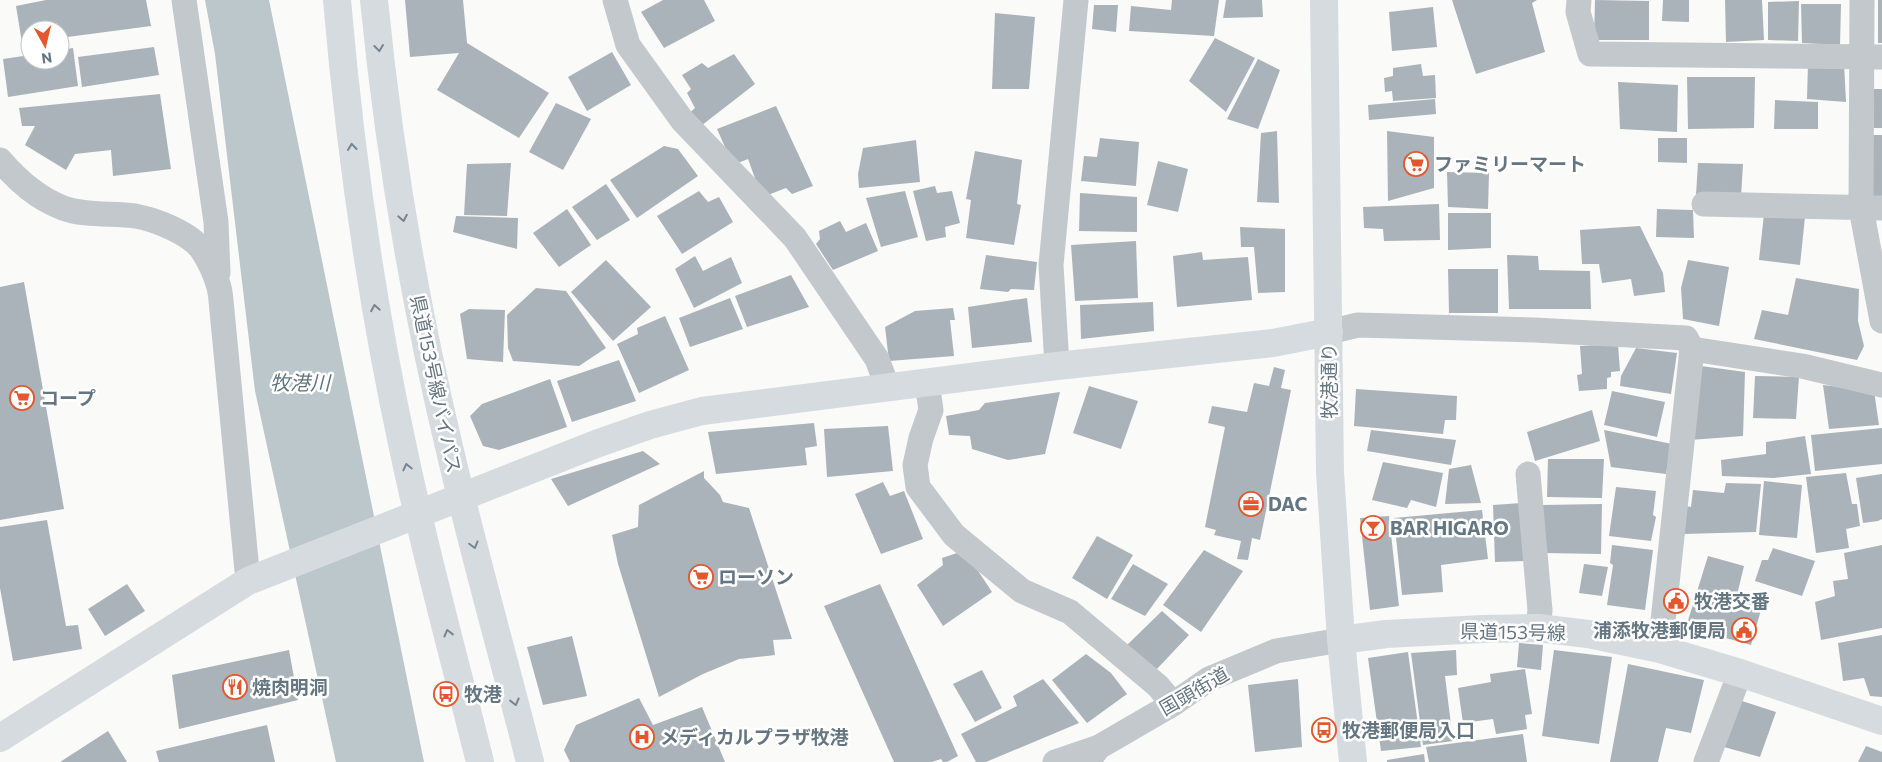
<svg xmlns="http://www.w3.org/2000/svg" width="1882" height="762" viewBox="0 0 1882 762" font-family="Commissioner,'Noto Sans JP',sans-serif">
<rect width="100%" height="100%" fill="#fafaf8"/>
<path fill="#bbc7cb" d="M205,0H269L424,762H336L255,391L215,54Z"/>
<path fill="#aab3b9" d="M46,0H146L151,26L60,38V30H30V42L22,43L16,6Z
M405,0H463L467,43L549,93L519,138L437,90L459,53L410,57Z
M663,0H704L715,21L664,48L641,12Z
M1172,0H1219L1214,36L1129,31L1131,6L1171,10Z
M1226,0H1262L1263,17L1223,18Z
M1452,0H1537L1532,3L1545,52L1476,74Z
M1595,0L1649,1V40H1594Z
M1663,0H1689V22L1662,21Z
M1725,0H1762L1764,40L1726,42Z
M1878,0H1882V43H1878Z
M1799,1L1798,41L1768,40V2Z
M1801,4H1841L1840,45L1802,43Z
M1094,5H1118L1116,32L1092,29Z
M1433,7L1437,47L1392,51L1389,12Z
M995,13L1035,17L1029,89H992Z
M1215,38L1255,58L1226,112L1189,81Z
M154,47L159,75L82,87L78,57Z
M73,48L78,86L8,97L3,59L30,55V60H60V50Z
M612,52L631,85L587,111L568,77Z
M734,54L755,84L697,129L687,115L695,108L687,93L691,89L682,75L702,63L708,68Z
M1258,59L1280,70L1258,129L1227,119Z
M1808,63H1844L1846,102L1807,99Z
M1421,64L1423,76L1435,75L1436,98L1393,101L1392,91L1385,92L1384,78L1393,76V68Z
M1687,77H1755L1754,128L1688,129Z
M1618,82L1678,85L1677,132L1620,129Z
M1873,89H1882V128H1874Z
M160,94L171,169L113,176L111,150L75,154L66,170L25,145L35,126H22L19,108Z
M1435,99L1436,114L1369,120L1368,105Z
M1775,100L1818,102V129H1774Z
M556,103L591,119L563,170L529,152Z
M776,106L813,186L792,194L786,188L768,195L756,181L748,159L733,165L717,129Z
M1277,131L1279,203L1257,202L1261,133Z
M1387,131L1434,137V188L1388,201Z
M1870,135H1882V197H1870Z
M1100,138L1139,142L1136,186L1081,181L1084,156L1097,157Z
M1658,138H1687V163L1658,162Z
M916,140L920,182L859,188L858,174L863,148Z
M664,146L678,149L698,176L637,218L610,180Z
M975,151L1022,160L1017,204L1021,205L1014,245L966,238L971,200L966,199Z
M1158,161L1188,169L1178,212L1147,205Z
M511,163L507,216L464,215L467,164Z
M1698,163L1743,164L1741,197L1696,195Z
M1447,172L1489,173L1488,209L1448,207Z
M606,184L630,220L597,240L572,207Z
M935,186L937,193L952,191L960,223L945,227L946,237L926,241L913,191Z
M699,191L708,202L719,197L733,222L682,254L657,216Z
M905,191L918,237L881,247L866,198Z
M1080,193L1137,197V232L1079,231Z
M1439,204L1440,240L1384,241L1383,229L1364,228L1363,207Z
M567,209L591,245L559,267L533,233Z
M1657,209L1693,210L1694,238L1656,237Z
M1448,213H1491V248L1448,250Z
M1764,214L1805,217L1800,265L1759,260Z
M456,216L518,218L517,249L453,232Z
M840,221L846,232L866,223L878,251L833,270L816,244L820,239L819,231Z
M1640,226L1663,273L1665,292L1634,296L1631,279L1602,283L1599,264H1582L1580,230Z
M1240,227L1285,229V292L1258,293L1254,247H1241Z
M1136,241L1138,298L1075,301L1071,245Z
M1202,252L1203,260L1248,257L1252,300L1177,307L1173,256Z
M986,255L1037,262L1034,290L1011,289L1008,292L980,289Z
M1507,255L1538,256L1539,270L1590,271L1591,309H1509Z
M695,256L703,271L731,257L742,283L694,308L675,269Z
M606,260L651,307L613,341L571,292Z
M1688,260L1729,267L1719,326L1683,319L1681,288Z
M1448,269H1498V313H1449Z
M791,275L809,307L747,327L735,296Z
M1796,278L1859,289L1858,321L1864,346L1857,360L1754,339L1762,310L1788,315Z
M24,282L64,509L0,520V287Z
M536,288L566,291L606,348L579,366L513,361L508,348L507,315Z
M730,298L743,329L690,347L679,318Z
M1027,298L1032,342L972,348L968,307Z
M1153,302L1154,331L1081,339L1080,305Z
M953,308L955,320H950L954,356L889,361L885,327L915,311Z
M469,309L505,310L503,362L467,359L460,314Z
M665,316L689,370L639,393L617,344L638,334L637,328Z
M1618,344L1620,371L1611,372V377L1607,378V389L1579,391L1577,375L1582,374L1580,346Z
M1636,348L1677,353L1671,394L1620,386L1621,376Z
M619,360L636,401L572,422L557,381Z
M1701,366L1745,372L1743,436L1690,440Z
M1274,367L1285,370L1281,388L1291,390L1260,540L1252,538L1248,560L1237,559L1241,541L1214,535L1216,530L1205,527L1225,427L1208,423L1212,406L1247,412L1254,383L1269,386Z
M1755,376L1799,377L1796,419L1753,418Z
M550,379L567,427L499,450L483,446L470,416L482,404Z
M1823,385L1874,391L1879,425L1829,429Z
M1089,386L1138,401L1121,449L1073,433Z
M1356,389L1457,396L1456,420H1445L1443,434L1354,426Z
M1612,391L1665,402L1657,437L1604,425Z
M1060,392L1045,454L1008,460L972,449L970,436L949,435L946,416L979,410L985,403Z
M1592,410L1600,441L1535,461L1527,432Z
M814,423L817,446L805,448L807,465L716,474L708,432Z
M888,426L893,471L827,477L824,429Z
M1882,428V464L1815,471L1811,435Z
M1371,430L1456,440L1451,465L1367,451Z
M1604,430L1672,444L1666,474L1611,467Z
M1805,436L1811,474L1774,478L1722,476L1721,460L1766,454V442Z
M643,451L660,464L568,506L551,479Z
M1548,459H1604L1602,498L1547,497Z
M1383,462L1443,473L1436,507L1411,500L1407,508L1372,500Z
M1471,465L1481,503L1445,504L1449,469Z
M704,471V478L720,495L723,502L749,508L792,639L773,640L775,655L739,659L703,674L659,697L618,564L612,535L638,527L639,505Z
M1846,473L1852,504H1857L1860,526L1846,529L1849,548L1816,553L1806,477Z
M1882,474V519L1878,521L1863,523L1856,478Z
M1764,481L1802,485L1797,538L1759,535Z
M883,482L890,496L904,491L923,539L881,554L855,494Z
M1726,483L1761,484L1756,532L1683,534L1686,506L1691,507L1693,490L1724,493Z
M1616,487L1656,491L1653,515L1656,517L1651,541L1609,536Z
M1522,503L1525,561L1495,562L1493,505Z
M1602,504L1601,554L1544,553L1542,505Z
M1482,510L1488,559L1441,565L1443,592L1402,595L1394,518Z
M1389,516L1399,606L1370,610L1360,518Z
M47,520L66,626L78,625L82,649L13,661L0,588V527Z
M1097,536L1133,555L1107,599L1072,578Z
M1612,545L1653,550L1645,610L1607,605L1613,565L1610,563Z
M1882,545V628L1821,640L1815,602L1835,596L1833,581L1848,579L1844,553Z
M1773,548L1815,561L1802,596L1755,581L1762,560H1768Z
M1204,550L1243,571L1201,632L1163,605Z
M957,553L967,554L992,592L943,626L917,585L943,565L942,558Z
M1708,556L1744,566L1737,595L1763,603L1751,645L1686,627Z
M1133,564L1168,584L1145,616L1111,599Z
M1584,564L1608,567L1602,596L1579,593Z
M127,584L145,611L105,636L88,609Z
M880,584L958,756L947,762H943L941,759L932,762H894L824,606Z
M1162,611L1189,635L1155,671L1126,646Z
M1882,635V697L1870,696L1864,678L1843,681L1838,643Z
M572,636L587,696L543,705L527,647Z
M1519,643L1543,645L1541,670L1517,667Z
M289,650L298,700L179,729L172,675Z
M1456,650L1457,675L1445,676L1453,741L1423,745L1411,653Z
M1554,650L1612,657L1599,744L1542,736Z
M1408,652L1421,747L1381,751L1368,658Z
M1086,654L1111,673L1127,694L1087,723L1052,680Z
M1628,664L1704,680L1691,733L1666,728L1658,762H1610Z
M1525,669L1532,714L1525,715L1527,729L1496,734L1493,719L1463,723L1458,688L1491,682L1490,674Z
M982,670L1002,708L975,722L953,684Z
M1043,679L1079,723L986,762H976L961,734L1017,706L1013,696Z
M1298,679L1302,747L1255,752L1248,685Z
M639,698L653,725L702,707L725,762H570L564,750L576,725Z
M1739,700L1776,712L1760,757L1724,747Z
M267,725L275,762H159L156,751Z
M108,731L127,762H60Z
M1523,734L1527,762H1429L1426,747Z
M1866,746L1882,752V762H1858Z
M1424,754L1425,762H1387V760Z"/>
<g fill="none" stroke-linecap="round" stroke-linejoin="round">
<path stroke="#c3c8cc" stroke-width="25" d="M184,0L216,222L218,273
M615,0L628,45L682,120L795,238L877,359L887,386
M1579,0L1578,12L1590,54L1882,57
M1862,0L1861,208L1882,321
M0,160C18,181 37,198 63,208C84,216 112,213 135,216C154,219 190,233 202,250C208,259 215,274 218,284C221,292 221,302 222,311L248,581
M1704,204L1882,208
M1329,332L1358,325L1534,330L1686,338L1692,349L1802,366L1882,385
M1057,366L1051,265L1076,0
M927,383L931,410L921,438L915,465L918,487L954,535L1022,591L1070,612L1158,686L1173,704
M1528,474L1540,610L1538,628
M1660,649L1692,349
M1055,762L1099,747
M1087,762L1099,747L1173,704L1209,679L1276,651L1341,640
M1706,762L1740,673"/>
<path stroke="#d6dbdf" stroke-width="28" d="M337,0C350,151 371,300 403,448C425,553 454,657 480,762
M374,0C389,153 415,306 451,455C475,558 504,659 530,762
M1324,0L1330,472L1341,640L1353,762
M1341,640L1386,634L1483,629L1538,628L1588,634L1660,649L1740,673L1882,721
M0,738L248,581L596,444L650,425L702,411L1057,366L1273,343L1329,332"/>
</g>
<defs><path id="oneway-chevron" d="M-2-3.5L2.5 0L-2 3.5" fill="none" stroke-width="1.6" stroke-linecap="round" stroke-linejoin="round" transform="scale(1.25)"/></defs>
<g stroke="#768591">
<use href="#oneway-chevron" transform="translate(379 48) rotate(83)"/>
<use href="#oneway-chevron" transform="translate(352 147) rotate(-96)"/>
<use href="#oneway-chevron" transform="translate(403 218) rotate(80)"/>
<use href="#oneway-chevron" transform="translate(375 308) rotate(-100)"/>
<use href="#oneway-chevron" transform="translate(407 467) rotate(-103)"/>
<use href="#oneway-chevron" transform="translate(474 545) rotate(75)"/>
<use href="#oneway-chevron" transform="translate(448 633) rotate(-104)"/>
<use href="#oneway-chevron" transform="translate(515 702) rotate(76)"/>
</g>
<defs>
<symbol id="supermarket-ring" viewBox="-11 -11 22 22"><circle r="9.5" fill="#fff" stroke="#e4572e" stroke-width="1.5"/><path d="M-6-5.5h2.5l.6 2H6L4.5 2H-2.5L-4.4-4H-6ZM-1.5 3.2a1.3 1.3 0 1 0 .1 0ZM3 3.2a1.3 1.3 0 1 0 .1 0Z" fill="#e4572e"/></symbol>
<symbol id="office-ring" viewBox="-11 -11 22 22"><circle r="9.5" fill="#fff" stroke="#e4572e" stroke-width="1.5"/><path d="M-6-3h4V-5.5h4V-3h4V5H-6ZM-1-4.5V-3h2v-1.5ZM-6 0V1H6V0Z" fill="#e4572e"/></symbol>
<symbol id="bar-ring" viewBox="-11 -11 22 22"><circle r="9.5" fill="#fff" stroke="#e4572e" stroke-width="1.5"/><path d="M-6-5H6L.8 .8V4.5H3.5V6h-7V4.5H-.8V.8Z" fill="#e4572e"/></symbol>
<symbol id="civic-ring" viewBox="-11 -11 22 22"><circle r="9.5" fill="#fff" stroke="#e4572e" stroke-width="1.5"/><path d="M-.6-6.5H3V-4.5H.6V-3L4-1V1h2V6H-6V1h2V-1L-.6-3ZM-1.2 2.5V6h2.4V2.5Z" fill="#e4572e"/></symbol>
<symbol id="restaurant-ring" viewBox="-11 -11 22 22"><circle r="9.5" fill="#fff" stroke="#e4572e" stroke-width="1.5"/><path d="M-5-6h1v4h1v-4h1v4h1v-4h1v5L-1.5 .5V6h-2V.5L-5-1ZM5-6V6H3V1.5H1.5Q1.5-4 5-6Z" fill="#e4572e"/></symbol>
<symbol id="bus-ring" viewBox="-11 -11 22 22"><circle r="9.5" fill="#fff" stroke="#e4572e" stroke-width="1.5"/><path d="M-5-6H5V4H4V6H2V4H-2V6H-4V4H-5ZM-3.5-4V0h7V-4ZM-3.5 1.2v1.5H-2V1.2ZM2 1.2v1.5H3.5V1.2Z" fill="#e4572e"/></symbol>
<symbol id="hospital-ring" viewBox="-11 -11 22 22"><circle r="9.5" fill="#fff" stroke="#e4572e" stroke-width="1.5"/><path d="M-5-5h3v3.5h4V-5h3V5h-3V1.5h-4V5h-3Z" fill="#e4572e"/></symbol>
</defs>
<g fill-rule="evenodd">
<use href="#supermarket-ring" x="1402" y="150" width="28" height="28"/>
<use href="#supermarket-ring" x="8" y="384" width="28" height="28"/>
<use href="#office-ring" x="1237" y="490" width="28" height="28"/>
<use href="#bar-ring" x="1359" y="514" width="28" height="28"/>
<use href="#supermarket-ring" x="687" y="563" width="28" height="28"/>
<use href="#civic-ring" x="1662" y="587" width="28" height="28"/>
<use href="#civic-ring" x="1730" y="616" width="28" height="28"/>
<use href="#restaurant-ring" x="221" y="673" width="28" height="28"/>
<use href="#bus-ring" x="432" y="680" width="28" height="28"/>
<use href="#bus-ring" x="1310" y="716" width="28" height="28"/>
<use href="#hospital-ring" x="628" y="723" width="28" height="28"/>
</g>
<g text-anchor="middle" stroke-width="5" stroke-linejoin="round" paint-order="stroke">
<g font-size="19" font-weight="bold" fill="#657683" stroke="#fff" text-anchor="start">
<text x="1434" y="171">ファミリーマート</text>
<text x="40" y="405">コープ</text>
<text x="1268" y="511">DAC</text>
<text x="1390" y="535">BAR HIGARO</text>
<text x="718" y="584">ローソン</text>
<text x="1694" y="608">牧港交番</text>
<text x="1726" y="637" text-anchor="end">浦添牧港郵便局</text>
<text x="252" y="694">焼肉明洞</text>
<text x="464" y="701">牧港</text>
<text x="1342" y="737">牧港郵便局入口</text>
<text x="660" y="744">メディカルプラザ牧港</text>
</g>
<g font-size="19" fill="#657683" stroke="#fff">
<text transform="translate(1329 381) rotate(-90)" y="7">牧港通り</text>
<text transform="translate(436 384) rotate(78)" y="7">県道153号線バイパス</text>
<text transform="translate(1513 632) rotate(1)" y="7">県道153号線</text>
<text transform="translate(1194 691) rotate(-30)" y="7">国頭街道</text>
</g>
<g font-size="20" font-style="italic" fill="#60757c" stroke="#fff">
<text x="300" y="390">牧港川</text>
</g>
</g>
<g transform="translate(45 45) rotate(172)"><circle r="24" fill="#ffffff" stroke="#c1c8cd"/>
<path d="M0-4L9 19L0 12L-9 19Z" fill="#e4572e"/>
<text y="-8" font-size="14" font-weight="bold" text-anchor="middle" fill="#657683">N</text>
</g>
</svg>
